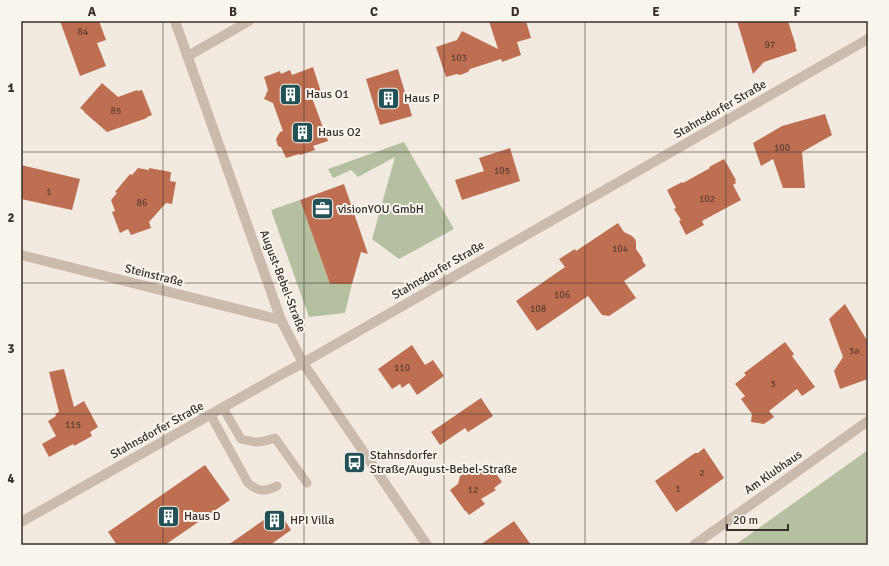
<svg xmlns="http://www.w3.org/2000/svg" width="889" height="566" viewBox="0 0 889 566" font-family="Signika,sans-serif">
<rect width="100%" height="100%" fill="#f2eae0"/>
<path fill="#b4c0a0" d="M404,142L454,229L399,259L372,239L395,157L358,177L351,170L333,178L328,169Z
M300,200L330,284H352L345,313L309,317L271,210Z
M868,450V545H735Z"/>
<path fill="#bf6f51" d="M60,21H99L106,40L97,43L106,66L80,76Z
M489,21H526L531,38L517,42L521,55L502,62L501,59L470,69L468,72L460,75L457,74L446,77L436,47L457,40L462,31L498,49Z
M737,21H788L796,46H795L797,51L764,62L753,74Z
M313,67L321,92L311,95L328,141L313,146L315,150L300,155L299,154L286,158L281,147L278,146L276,139L280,132L283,131L273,103L264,99L268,90L264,77L280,71L281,74L290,70L292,75Z
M398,69L412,116L380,125L366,79Z
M102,83L118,97L137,90L138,91L142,90L152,115L147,117V118L107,132L84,112V111L80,108Z
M825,114L832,135L802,152L805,188H783L773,159L761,166L753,143L782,126Z
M510,148L520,181L462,200L455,180L484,171L479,158Z
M724,159L736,180L735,181L736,183L733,185L741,200L702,221L704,225L686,235L679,221L681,220L674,209L676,208L667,190L682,182L683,183L710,168L709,167Z
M21,165L80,179L72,210L21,199Z
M138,168L149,170V168L171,172L170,181L176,182L172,204L166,203L149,222L151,228L131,235L128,229L120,233L112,212L115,211L111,200L117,193L115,192L130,174L132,175Z
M344,184L368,254L361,252L352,284H330L300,200Z
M618,223L624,232L632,236L635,239L636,242V249L643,259L642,260L646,266L624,281L636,298L609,316L602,315L588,296L537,331L516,301L565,267L559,259L575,249L576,251Z
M845,304L868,342V379L840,389L834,371L843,357L829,319Z
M785,342L794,354L792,356L815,387L802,396L797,389L769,411L774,417L764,424L751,422L752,414L741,399L745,396L735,384L746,375L744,373Z
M412,345L425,365L433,360L444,376L417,395L409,383L402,388L400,384L392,389L378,369Z
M64,369L74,407L84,401L98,427L90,432L92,436L74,446L73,444L49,457L42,444L56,436L48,421L56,416L55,414L59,412L49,372Z
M481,398L493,416L468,432L465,428L440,445L431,432Z
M704,448L724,478L676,512L655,481L695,453H698Z
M489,464L502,482L494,488L496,490L481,499L485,504L469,515L466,511H465L450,490L458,484L460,476L465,473L472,474L480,468L481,469Z
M205,465L230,500L165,545H117L108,532Z
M278,510L291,530L270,545H228Z
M514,521L531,545H480Z"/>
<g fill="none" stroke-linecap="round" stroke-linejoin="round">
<path stroke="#cabbac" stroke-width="9" d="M223,408L241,439C256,443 260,443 275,438L307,483
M210,414L248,483C258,492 265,492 277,486"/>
<path stroke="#cabbac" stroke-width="10" d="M188,56L249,21
M21,255L281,320
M21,522L284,373L303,363L868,39
M694,545L868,421"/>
<path stroke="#cabbac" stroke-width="10" d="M175,21L281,320L303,363L427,545"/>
</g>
<path fill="none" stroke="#382f2b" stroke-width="1" stroke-opacity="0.55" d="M163,21V545M304,21V545M444,21V545M585,21V545M726,21V545M21,152H868M21,283H868M21,414H868"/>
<defs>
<symbol id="building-square" viewBox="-11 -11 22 22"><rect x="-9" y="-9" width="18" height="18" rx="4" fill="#225257" stroke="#f9f4ec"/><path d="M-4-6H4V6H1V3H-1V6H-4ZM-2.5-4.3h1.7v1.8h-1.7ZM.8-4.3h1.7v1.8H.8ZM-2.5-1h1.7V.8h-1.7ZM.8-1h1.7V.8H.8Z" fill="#fff"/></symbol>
<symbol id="office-square" viewBox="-11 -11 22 22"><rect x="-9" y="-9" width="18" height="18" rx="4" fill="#225257" stroke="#f9f4ec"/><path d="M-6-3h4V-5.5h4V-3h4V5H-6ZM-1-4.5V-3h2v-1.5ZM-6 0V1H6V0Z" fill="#fff"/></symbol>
<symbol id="bus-square" viewBox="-11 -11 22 22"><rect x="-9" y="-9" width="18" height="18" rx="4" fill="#225257" stroke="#f9f4ec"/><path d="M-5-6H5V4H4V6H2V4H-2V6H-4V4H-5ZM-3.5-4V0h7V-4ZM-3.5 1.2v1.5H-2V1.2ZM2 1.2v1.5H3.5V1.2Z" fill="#fff"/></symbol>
</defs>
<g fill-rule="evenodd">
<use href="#building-square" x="278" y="82" width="25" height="25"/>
<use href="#building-square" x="376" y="86" width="25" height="25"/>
<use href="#building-square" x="290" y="120" width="25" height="25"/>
<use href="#office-square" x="310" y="196" width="25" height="25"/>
<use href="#bus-square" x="342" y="450" width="25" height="25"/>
<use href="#building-square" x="156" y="504" width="25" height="25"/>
<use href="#building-square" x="262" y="508" width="25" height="25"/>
</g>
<g text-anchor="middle" stroke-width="4" stroke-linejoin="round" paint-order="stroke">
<g font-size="10" fill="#5a3f34">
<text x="83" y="35">84</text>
<text x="770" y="48">97</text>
<text x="459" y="61">103</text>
<text x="116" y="114">85</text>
<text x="782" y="151">100</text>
<text x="502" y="174">105</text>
<text x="49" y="195">1</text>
<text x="707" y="202">102</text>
<text x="142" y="206">86</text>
<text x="620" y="252">104</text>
<text x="562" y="298">106</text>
<text x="538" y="312">108</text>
<text x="854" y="354">3a</text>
<text x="402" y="371">110</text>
<text x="773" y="387">3</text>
<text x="73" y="428">115</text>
<text x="702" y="476">2</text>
<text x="678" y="492">1</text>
<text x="473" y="493">12</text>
</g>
<g font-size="12" fill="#382f2b" stroke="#f9f4ec" text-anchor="start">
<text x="306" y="98">Haus O1</text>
<text x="404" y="102">Haus P</text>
<text x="318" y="136">Haus O2</text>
<text x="338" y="213">visionYOU GmbH</text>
<text x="370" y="459">Stahnsdorfer<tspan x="370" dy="14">Straße/August-Bebel-Straße</tspan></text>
<text x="184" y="520">Haus D</text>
<text x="290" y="524">HPI Villa</text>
</g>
<g font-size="12" fill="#382f2b" stroke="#f9f4ec">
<text transform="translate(720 109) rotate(-30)" y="4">Stahnsdorfer Straße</text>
<text transform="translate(438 270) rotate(-30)" y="4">Stahnsdorfer Straße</text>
<text transform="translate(154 275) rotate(14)" y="4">Steinstraße</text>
<text transform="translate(283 281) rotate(69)" y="4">August-Bebel-Straße</text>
<text transform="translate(157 430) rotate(-29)" y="4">Stahnsdorfer Straße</text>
<text transform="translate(773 472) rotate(-35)" y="4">Am Klubhaus</text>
</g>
</g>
<rect width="889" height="566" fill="none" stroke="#f9f4ec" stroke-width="44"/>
<path d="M727 524v6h61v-6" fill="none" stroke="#382f2b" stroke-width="2"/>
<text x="733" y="524" font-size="12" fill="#382f2b" stroke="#f9f4ec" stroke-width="3" paint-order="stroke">20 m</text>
<rect x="22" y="22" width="845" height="522" fill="none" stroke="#382f2b" stroke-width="1.5"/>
<g font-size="13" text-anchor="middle" font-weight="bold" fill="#382f2b">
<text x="92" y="16">A</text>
<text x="233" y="16">B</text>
<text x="374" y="16">C</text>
<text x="515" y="16">D</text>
<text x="656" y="16">E</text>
<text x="797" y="16">F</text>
<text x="11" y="92">1</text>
<text x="11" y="222">2</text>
<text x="11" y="353">3</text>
<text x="11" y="483">4</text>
</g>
</svg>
